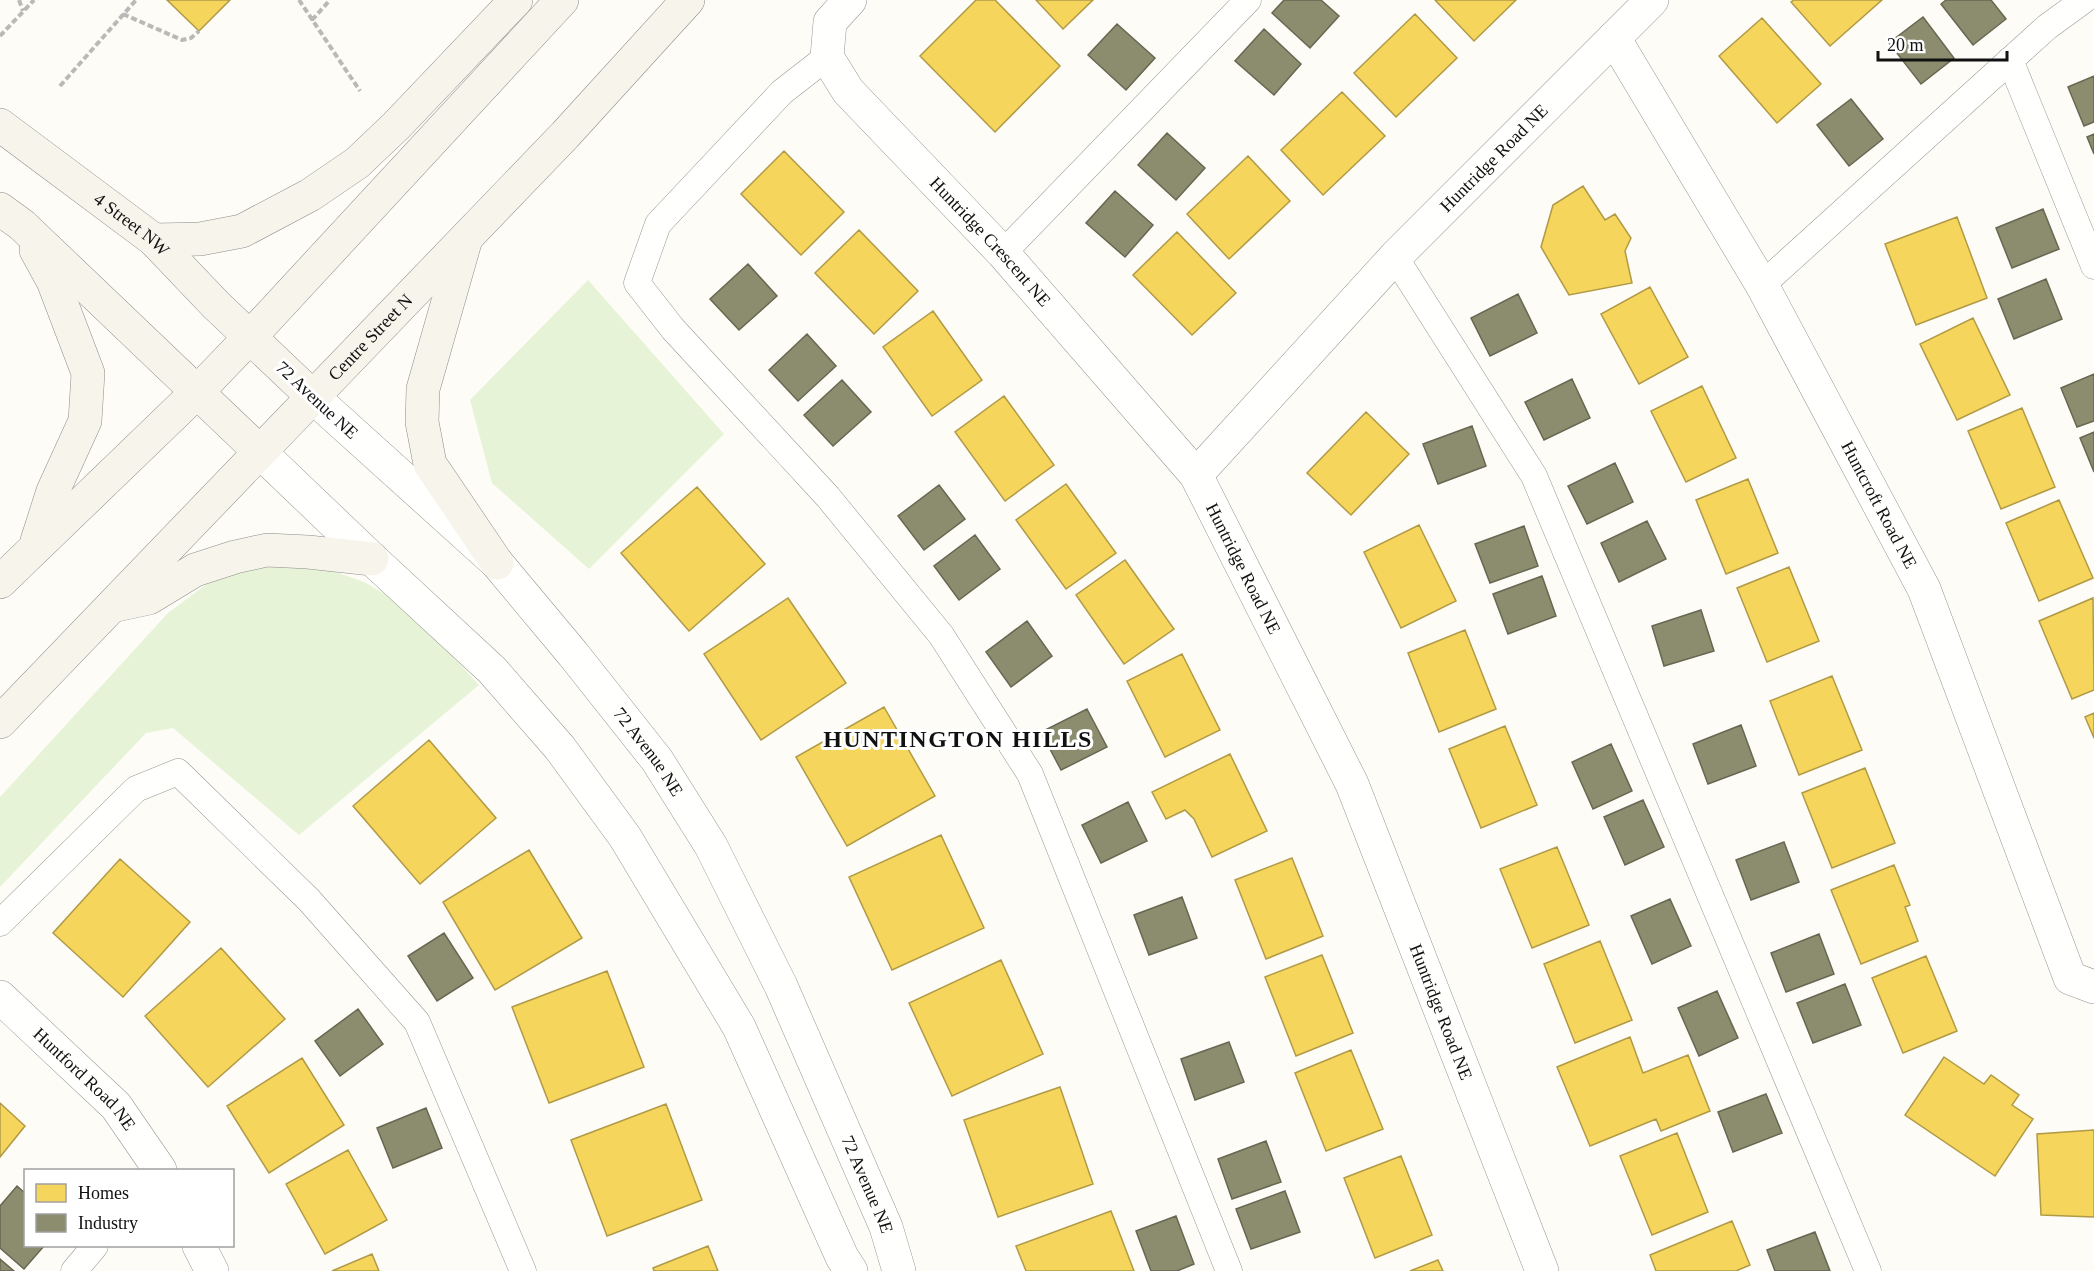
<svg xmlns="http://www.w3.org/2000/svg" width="2094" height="1271" viewBox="0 0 2094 1271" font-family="Georgia,serif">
<rect width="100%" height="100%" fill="#fdfcf7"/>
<path fill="#e7f3d7" d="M588,280L724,434L589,569L492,483L470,400Z
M286,564H313L364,582L407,607L479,685L299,835L173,728L146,733L0,887V797L168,613L207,584L248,569Z"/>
<path fill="#f6d55c" stroke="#b19a46" stroke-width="1.5" d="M167,0H230L199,31Z
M976,0H995L1060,66L995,132L920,56Z
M1036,0H1093L1063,29Z
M1435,0H1516L1474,41Z
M1794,0H1882L1830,46L1791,2Z
M1415,14L1457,58L1396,117L1354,73Z
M1762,18L1821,84L1777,123L1719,56Z
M1342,92L1385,136L1323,195L1281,150Z
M784,151L844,212L801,255L741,194Z
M1248,156L1290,201L1229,259L1187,214Z
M1583,186L1605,220L1615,214L1631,238L1625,251L1632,283L1569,295L1541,247L1553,205Z
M1957,217L1987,298L1916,325L1885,244Z
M859,230L918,291L874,334L815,273Z
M1177,232L1236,293L1192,335L1133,275Z
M1650,287L1688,357L1639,384L1601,314Z
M933,311L982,380L932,416L883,347Z
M1973,318L2010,395L1957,420L1920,344Z
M1702,386L1736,458L1686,482L1651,411Z
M1004,396L1054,465L1005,501L955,432Z
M2022,408L2055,487L2001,509L1968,431Z
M1366,412L1409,454L1351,515L1307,473Z
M1748,479L1778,553L1726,574L1696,500Z
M1066,484L1116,553L1066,589L1016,520Z
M697,487L765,564L689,631L621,553Z
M2059,500L2093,578L2039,601L2006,523Z
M1419,525L1456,601L1401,628L1364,552Z
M1125,560L1174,629L1124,664L1076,595Z
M1789,567L1819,641L1767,662L1737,588Z
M788,598L846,683L761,740L704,654Z
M2093,598L2094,690L2072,699L2039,621Z
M1465,630L1496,709L1439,732L1408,653Z
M1182,654L1220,730L1165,757L1127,681Z
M1832,676L1862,750L1799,775L1770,701Z
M884,707L935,796L847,846L796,757Z
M2094,713V738L2085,717Z
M1505,726L1537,805L1481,828L1449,749Z
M429,740L496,818L420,884L353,806Z
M1230,754L1267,831L1212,857L1194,819L1185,810L1166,819L1152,792Z
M1865,768L1895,843L1832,868L1802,793Z
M941,835L984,928L892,970L849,877Z
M1557,847L1589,925L1532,948L1500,869Z
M529,850L582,938L495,990L443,902Z
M1292,858L1323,936L1266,959L1235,880Z
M120,859L190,922L123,997L53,933Z
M1894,865L1910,905L1905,907L1918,941L1861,964L1831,890Z
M1600,941L1632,1020L1575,1043L1544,964Z
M221,948L285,1019L208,1087L145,1016Z
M1322,955L1353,1033L1296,1056L1265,977Z
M1926,956L1957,1031L1903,1053L1872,978Z
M1001,960L1043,1054L952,1096L909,1003Z
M607,971L644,1067L549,1103L512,1007Z
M1630,1037L1643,1073L1688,1055L1710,1111L1661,1131L1656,1119L1590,1146L1557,1067Z
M1351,1050L1383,1129L1326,1151L1295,1073Z
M1944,1057L1984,1084L1991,1075L2019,1095L2012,1105L2033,1119L1995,1176L1905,1115Z
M302,1058L344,1125L269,1173L227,1106Z
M1060,1087L1093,1184L998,1217L964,1120Z
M0,1103L25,1126L0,1157Z
M666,1104L702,1200L607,1236L571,1140Z
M2094,1130V1217L2041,1215L2037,1134Z
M1677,1133L1708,1212L1652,1235L1620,1156Z
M348,1150L387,1220L325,1254L286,1184Z
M1401,1156L1432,1235L1375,1258L1344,1178Z
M1111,1211L1134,1271H1026L1016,1246Z
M1732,1221L1750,1265L1736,1271H1656L1650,1255Z
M708,1246L718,1271H654L653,1268Z
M372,1254L379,1271H332Z
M1438,1260L1443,1271H1410Z"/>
<path fill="#8c8c6e" stroke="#676752" stroke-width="1.5" d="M1284,0H1321L1339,16L1310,48L1272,13Z
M1946,0H1991L2006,19L1973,45L1941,4Z
M1923,17L1954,58L1921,84L1889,43Z
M1117,24L1155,58L1126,90L1088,55Z
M1264,29L1301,64L1274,95L1235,61Z
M2094,76V122L2084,126L2068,87Z
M1851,99L1883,139L1849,166L1817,125Z
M1167,133L1205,168L1176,200L1138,165Z
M2094,134V154L2087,137Z
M1115,191L1153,225L1125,257L1086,223Z
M2043,209L2059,249L2012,268L1996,228Z
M748,264L777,296L739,330L710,299Z
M2046,279L2062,319L2014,339L1998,299Z
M1518,294L1537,333L1490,356L1471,318Z
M807,334L836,366L798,401L769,370Z
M2094,374V421L2077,427L2061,388Z
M1572,379L1590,418L1544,440L1525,402Z
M842,380L871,412L833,446L804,415Z
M1472,426L1486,466L1438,484L1423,444Z
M2094,432V472L2080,438Z
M1615,463L1633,502L1587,524L1568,486Z
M939,485L965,519L924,550L898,516Z
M1647,521L1666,559L1619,582L1601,543Z
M1524,526L1538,566L1490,583L1475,544Z
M975,535L1000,569L959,600L934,566Z
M1542,576L1556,616L1508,634L1493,594Z
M1701,610L1714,651L1664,666L1652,626Z
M1027,621L1052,656L1011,687L986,652Z
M1087,709L1107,747L1061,770L1041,732Z
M1741,725L1756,766L1708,784L1693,744Z
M1611,744L1632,791L1593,809L1572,762Z
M1643,800L1664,847L1625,865L1604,817Z
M1128,802L1147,841L1101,863L1082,825Z
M1784,842L1799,882L1751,900L1736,860Z
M1182,897L1197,938L1149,955L1134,915Z
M1670,899L1691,946L1652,964L1631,916Z
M444,933L473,978L437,1001L408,956Z
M1819,934L1834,974L1786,992L1771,953Z
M1845,984L1861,1025L1813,1043L1797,1003Z
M1717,991L1738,1038L1699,1056L1678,1008Z
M358,1009L383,1044L340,1076L315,1041Z
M1229,1042L1244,1082L1195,1100L1181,1059Z
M1766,1094L1782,1133L1733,1152L1718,1112Z
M426,1108L442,1148L393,1168L377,1128Z
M1266,1141L1281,1182L1232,1199L1218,1159Z
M17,1186L26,1194V1246H44L24,1269L0,1248V1206Z
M1285,1191L1300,1232L1251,1249L1236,1209Z
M1176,1216L1194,1264L1177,1271H1151L1136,1231Z
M1815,1232L1830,1271H1775L1767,1250Z
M0,1259L14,1271H0Z"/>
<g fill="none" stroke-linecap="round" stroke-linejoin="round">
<defs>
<path id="service" d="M827,57L782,92L658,224L637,283L673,329L828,497L941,635L1030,774L1229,1271
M2010,60L2094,266
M1003,253L1248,0
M1395,257L1534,476L1868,1271
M1762,285L2047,27L2084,0
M0,923L136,789L178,772L309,900L417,1022L523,1271
M74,1271L95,1246"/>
<g id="minor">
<path id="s1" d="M850,0L830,22L827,57L848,91L1003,253L1196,475L1352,784L1542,1271"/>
<path id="s2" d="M1614,38L1762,285L1924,589L2070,978L2094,987"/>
<path id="s3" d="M1196,475L1395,257L1652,0"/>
<path id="s4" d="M0,997L116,1106L160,1170"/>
<path d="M199,1246L212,1271"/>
</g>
<g id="tertiary">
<path id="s5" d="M313,397L497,563L573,654L657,760L711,846L781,986L886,1227L899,1271"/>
<path d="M260,452L372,559L492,670L560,748L625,837L739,1027L842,1257L851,1271"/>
</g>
<g id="secondary">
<path id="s6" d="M0,125L154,240L216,305L313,397"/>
<path d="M0,209L22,225L260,452"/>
<path d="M154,240L200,239L242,231L310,195L357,163L396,126L516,0"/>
<path d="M465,242L423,389L422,422L430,464L497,563"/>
<path d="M36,250L53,281L88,373L85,421L53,491L37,541"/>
<path d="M0,582L198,391L250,337L562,0"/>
<path d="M112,606L149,598L195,570L235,557L267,550L308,552L372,559"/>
<path id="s7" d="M0,722L565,135L688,0"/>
</g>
</defs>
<use href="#service" stroke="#979795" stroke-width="27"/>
<use href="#minor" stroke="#979795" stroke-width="34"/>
<use href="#tertiary" stroke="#979795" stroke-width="34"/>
<use href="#secondary" stroke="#8e8d8b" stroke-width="34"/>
<path stroke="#b9b9b8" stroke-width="4" stroke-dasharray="6 3" stroke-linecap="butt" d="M19,0L23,11
M299,0L360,91
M123,14L182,40L191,38L199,31
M312,20L330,0
M0,36L34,0
M60,86L136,0"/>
<use href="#service" stroke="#fffffe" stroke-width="26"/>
<use href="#minor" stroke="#fffffe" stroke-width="33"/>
<use href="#tertiary" stroke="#fffffe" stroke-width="33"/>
<use href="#secondary" stroke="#f6f4eb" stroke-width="33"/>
</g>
<g text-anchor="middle" stroke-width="6" stroke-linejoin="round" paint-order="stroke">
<g font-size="18" fill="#111" stroke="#fff">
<text dy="6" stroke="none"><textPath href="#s3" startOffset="435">Huntridge Road NE</textPath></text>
<text dy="6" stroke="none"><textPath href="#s6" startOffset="165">4 Street NW</textPath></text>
<text dy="6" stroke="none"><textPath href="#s1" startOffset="312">Huntridge Crescent NE</textPath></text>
<text dy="6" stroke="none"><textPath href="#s7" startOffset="534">Centre Street N</textPath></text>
<text transform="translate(317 400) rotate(43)" y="6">72 Avenue NE</text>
<text dy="6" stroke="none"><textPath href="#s2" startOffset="537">Huntcroft Road NE</textPath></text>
<text dy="6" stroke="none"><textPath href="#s1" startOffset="728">Huntridge Road NE</textPath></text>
<text dy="6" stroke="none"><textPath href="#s5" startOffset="490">72 Avenue NE</textPath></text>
<text dy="6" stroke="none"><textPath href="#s1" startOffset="1214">Huntridge Road NE</textPath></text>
<text dy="6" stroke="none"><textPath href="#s4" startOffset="118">Huntford Road NE</textPath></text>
<text dy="6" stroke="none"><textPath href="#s5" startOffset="976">72 Avenue NE</textPath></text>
</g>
<g font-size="24" font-weight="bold" letter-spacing="1.5" fill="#111" stroke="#fff">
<text x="958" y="747">HUNTINGTON HILLS</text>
</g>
</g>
<rect x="24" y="1169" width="210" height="78" fill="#ffffff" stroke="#a0a0a0" stroke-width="1.5"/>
<rect x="36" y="1184" width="30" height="18" fill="#f6d55c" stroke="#a0a0a0" stroke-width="1.5"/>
<text x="78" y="1199" font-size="18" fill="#111111">Homes</text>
<rect x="36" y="1214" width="30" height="18" fill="#8c8c6e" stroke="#a0a0a0" stroke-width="1.5"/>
<text x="78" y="1229" font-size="18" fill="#111111">Industry</text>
<path d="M1878 51v9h129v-9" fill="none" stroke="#111111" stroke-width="3"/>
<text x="1887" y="51" font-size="18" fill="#111111" stroke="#ffffff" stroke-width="4.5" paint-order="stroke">20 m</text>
</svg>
